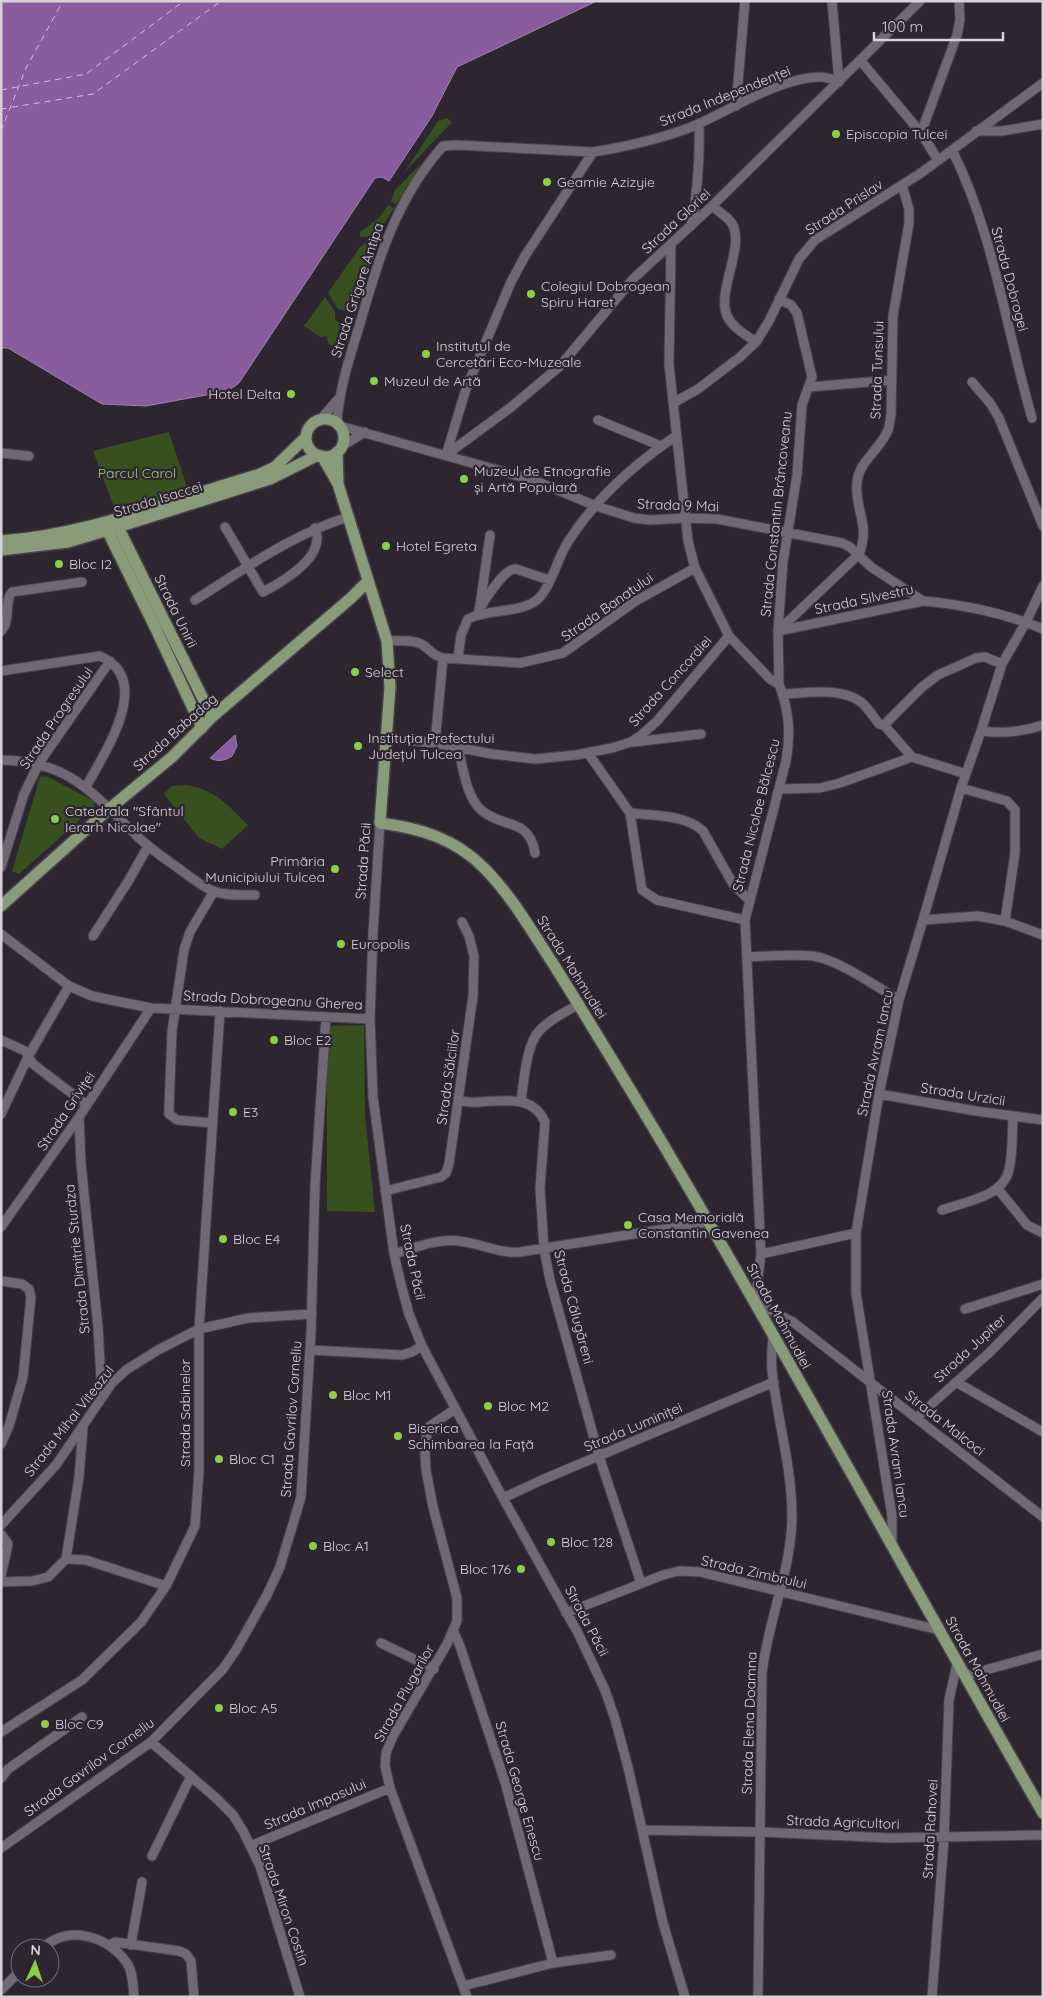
<svg xmlns="http://www.w3.org/2000/svg" width="1044" height="1998" viewBox="0 0 1044 1998" font-family="Quicksand,sans-serif">
<rect width="100%" height="100%" fill="#2d2631"/>
<path fill="#37501e" d="M447,118L452,122L404,173L438,121Z
M424,161L396,204L391,201L395,190Z
M388,205L394,208C386,220 377,240 360,237V232L379,218Z
M367,241L374,242L376,250L353,312L338,309L328,293L360,247Z
M325,297L335,312V320L341,323L334,347L328,343L327,336L320,337L304,326Z
M169,432L188,490L116,512L93,451Z
M46,776L94,801L95,806L19,874L12,871L40,777Z
M186,785C218,791 226,804 248,825L222,849L199,838L164,794L172,786Z
M364,1025L365,1115L375,1212L327,1211V1026Z"/>
<path fill="#885d9e" stroke="#a080b0" d="M1,1H597L457,67L432,116L389,181L382,177L375,178L239,383L228,391L146,406L102,404L8,348H1Z
M235,735L237,746L232,756C224,761 218,762 210,758Z"/>
<g fill="none" stroke-linecap="round" stroke-linejoin="round">
<path stroke="#e2b2fa" stroke-width="1" stroke-dasharray="6 5" stroke-linecap="butt" d="M1,90L86,74L184,1
M1,109L93,94L221,1
M1,131L26,68L63,1"/>
<defs>
<path id="minor" d="M860,60L921,133L938,160
M736,106L745,1
M976,131H1002L1043,124
M921,133L957,35L960,20L959,1
M952,150C994,234 1006,329 1032,418
M712,206C719,212 732,219 734,228C742,252 717,292 727,316C733,328 746,335 756,342
M691,226C698,191 700,160 699,124
M671,245L669,364L688,541L695,568L729,636L770,679L779,684C789,710 791,733 786,761L745,920L761,1254L755,1302L793,1322L1043,1517
M972,382L990,403L999,418L1043,526
M810,387L892,380
M673,403L698,389L740,357L756,342L769,321L799,259L815,240L921,173L1043,83
M320,420L340,397
M598,420L661,446
M337,423C339,390 349,359 359,327C378,260 396,199 443,146L457,145L593,152C624,147 656,140 686,129C726,114 777,77 821,77C827,77 833,80 839,82L832,1
M340,426L533,480L596,506L634,518L650,520L685,518L717,519L842,543L850,547L871,567L923,601
M342,446L365,432
M1,453L29,456
M446,455L510,408L560,366L633,279L712,206L920,1
M446,455L466,389L511,282L525,256L593,152
M225,527L263,592C284,581 327,556 315,528
M195,600C244,569 293,534 348,517
M480,606L490,535
M478,614L479,609C487,598 504,568 516,569L549,580
M1,631C12,620 3,603 12,592L82,582
M778,631L859,554C871,525 854,509 857,482C859,461 881,449 888,430C890,425 890,419 891,415L893,316L909,223V209L902,185
M778,631L923,601C961,604 1008,614 1043,629
M387,641C398,641 413,639 423,645C430,650 433,656 443,658L520,663L563,653L634,602L695,568
M458,659L461,635L468,619C488,609 516,613 534,602C548,594 556,564 564,549C567,543 572,536 576,530C602,493 639,461 676,436
M1,671L100,656C155,680 104,753 86,787
M779,684L778,631L783,562L797,475L802,405L812,377L797,313L791,305L779,299
M783,694C806,693 841,687 861,702C868,708 873,716 879,724L884,725L912,757L966,774
M884,725L922,687L938,675L976,658L985,657L1002,664
M981,731C1003,734 1022,732 1043,725
M386,738L435,743L492,754L535,759L576,755L612,748L631,742L640,736L657,721L729,636
M634,742L701,734
M435,743L443,658
M458,748C463,767 466,796 481,810C503,829 529,817 535,853
M588,753L630,813L642,890L657,900L745,920
M1,760C69,761 91,792 136,835C149,848 164,858 178,868C189,876 201,886 213,891C226,896 242,895 255,895
M961,788L1007,801L1015,810V853L1005,921
M779,789L820,788L840,783L912,757
M630,813C654,816 685,814 703,831L733,884L750,901
M380,823L373,933L370,1019L373,1097L394,1254L401,1284L409,1314L422,1346L503,1498L578,1633L605,1690L615,1719L628,1767L663,1923L685,1997
M1,867L24,794L39,763L110,661
M923,920L978,916L1005,921L1043,935
M1,934L69,986L92,996L106,999L151,1008L370,1019
M93,936L129,880L148,846
M747,957C769,956 792,954 813,956C839,960 877,987 899,1000
M1,1040L25,1051L33,1064L87,1105
M879,1094L976,1111L1043,1120
M459,1101C466,1101 473,1103 479,1102C503,1101 533,1094 545,1122L540,1188L544,1249L550,1280L599,1456L641,1583
M521,1101C524,1081 526,1044 540,1030C550,1019 566,1012 579,1004
M1,1114L29,1055L69,986
M79,1117L81,1164L98,1327L102,1397
M213,1123L177,1120L169,1114V1109L172,1031L184,950L190,932L214,891
M998,1189L1027,1225L1043,1233
M385,1191L441,1177L446,1173L449,1164L473,996L474,956L469,936L462,922
M942,1210C964,1202 1003,1197 1009,1170C1013,1153 1012,1133 1013,1116
M1,1227L79,1117L151,1008
M394,1254C415,1248 438,1238 459,1241C480,1243 499,1254 520,1252L709,1222
M761,1254L856,1233
M1,1281L22,1284L29,1289L31,1297L23,1377L9,1426L1,1444
M965,1309L1043,1284
M310,1350L402,1355L412,1352L422,1346
M956,1382L1043,1432
M455,1409L430,1426L426,1439L425,1454L426,1470L433,1507L457,1598V1621L447,1644L393,1736L386,1753L385,1766L390,1788L467,1997
M916,1418L989,1353L1043,1298
M503,1498L544,1479L774,1382
M1,1525L56,1465L112,1383L126,1370L158,1350L199,1329L248,1318L312,1314
M1,1534L8,1544L1,1576
M892,1545V1516L856,1293V1233L879,1094L899,1000L923,920L961,788L981,731L1002,664L1026,622L1043,586
M66,1559L79,1477L83,1428
M1,1582L32,1581L48,1577L66,1559L86,1560L166,1586
M566,1613L663,1575L679,1571L700,1572L939,1630
M453,1630L460,1646L505,1782L553,1963
M381,1643L434,1669
M964,1676L1043,1654
M1,1732L82,1680L141,1622L166,1586L195,1526L199,1471V1329L220,1011
M151,1742L216,1798L233,1815L243,1831L260,1866L300,1997
M1,1778L8,1769L82,1717
M643,1830L760,1832L890,1838L1043,1835
M250,1846L390,1788
M1,1848L151,1742L223,1669L236,1650L267,1595L280,1567L301,1497L311,1332L315,1185L326,1018
M152,1856L191,1776
M109,1945L115,1942L179,1951L186,1954L191,1961L194,1997
M131,1945L142,1882
M43,1948C67,1924 109,1936 127,1963C133,1972 133,1986 134,1997
M463,1986L553,1963L611,1955
M1,1990L20,1971
M758,1997L762,1673C768,1619 791,1573 792,1517C792,1465 777,1420 772,1370C771,1359 772,1347 773,1336
M932,1997L944,1838L949,1700L957,1664"/>
<path id="major" d="M306 438a19 19 0 1 1 38 0a19 19 0 1 1-38 0Z
M337,452L338,482
M322,456L338,484L387,641L390,687L380,823C420,828 456,839 484,868C511,895 531,930 552,962C588,1019 622,1076 657,1134C790,1358 913,1587 1043,1813
M113,524L118,527L212,717
M107,530L155,627L202,728
M1,541C90,535 173,499 258,475L275,467L306,437
M1,550L68,542L118,527L270,479L318,455
M1,906L109,809L172,757L212,717L351,598L368,581"/>
</defs>
<use href="#minor" stroke="#48424b" stroke-width="11"/>
<use href="#major" stroke="#48424b" stroke-width="14"/>
<use href="#minor" stroke="#706874" stroke-width="9"/>
<use href="#major" stroke="#899b79" stroke-width="11"/>
</g>
<g fill="#8cce45" stroke="#2d2631" stroke-width="2">
<circle cx="836" cy="134" r="5"/>
<circle cx="547" cy="182" r="5"/>
<circle cx="531" cy="294" r="5"/>
<circle cx="426" cy="354" r="5"/>
<circle cx="374" cy="381" r="5"/>
<circle cx="291" cy="394" r="5"/>
<circle cx="464" cy="479" r="5"/>
<circle cx="386" cy="546" r="5"/>
<circle cx="59" cy="564" r="5"/>
<circle cx="355" cy="672" r="5"/>
<circle cx="358" cy="746" r="5"/>
<circle cx="55" cy="819" r="5"/>
<circle cx="335" cy="869" r="5"/>
<circle cx="341" cy="944" r="5"/>
<circle cx="274" cy="1040" r="5"/>
<circle cx="233" cy="1112" r="5"/>
<circle cx="628" cy="1225" r="5"/>
<circle cx="223" cy="1239" r="5"/>
<circle cx="333" cy="1395" r="5"/>
<circle cx="488" cy="1406" r="5"/>
<circle cx="398" cy="1436" r="5"/>
<circle cx="219" cy="1459" r="5"/>
<circle cx="551" cy="1542" r="5"/>
<circle cx="313" cy="1546" r="5"/>
<circle cx="521" cy="1569" r="5"/>
<circle cx="219" cy="1708" r="5"/>
<circle cx="45" cy="1724" r="5"/>
</g>
<g text-anchor="middle" stroke-width="4.5" stroke-linejoin="round" paint-order="stroke">
<g font-size="14" fill="#d7d2d9" stroke="#2d2631">
<text transform="translate(725 96) rotate(-22)" y="5">Strada Independenței</text>
<text transform="translate(844 207) rotate(-33)" y="5">Strada Prislav</text>
<text transform="translate(676 221) rotate(-43)" y="5">Strada Gloriei</text>
<text transform="translate(1010 279) rotate(75)" y="5">Strada Dobrogei</text>
<text transform="translate(357 290) rotate(-72)" y="5">Strada Grigore Antipa</text>
<text transform="translate(877 370) rotate(-88)" y="5">Strada Tunsului</text>
<text transform="translate(158 499) rotate(-17)" y="5">Strada Isaccei</text>
<text transform="translate(678 505) rotate(2)" y="5">Strada 9 Mai</text>
<text transform="translate(776 514) rotate(-84)" y="5">Strada Constantin Brâncoveanu</text>
<text transform="translate(864 599) rotate(-12)" y="5">Strada Silvestru</text>
<text transform="translate(607 607) rotate(-35)" y="5">Strada Banatului</text>
<text transform="translate(176 611) rotate(64)" y="5">Strada Unirii</text>
<text transform="translate(670 681) rotate(-48)" y="5">Strada Concordiei</text>
<text transform="translate(56 718) rotate(-56)" y="5">Strada Progresului</text>
<text transform="translate(175 732) rotate(-42)" y="5">Strada Babadag</text>
<text transform="translate(756 815) rotate(-76)" y="5">Strada Nicolae Bălcescu</text>
<text transform="translate(363 861) rotate(-86)" y="5">Strada Păcii</text>
<text transform="translate(572 967) rotate(58)" y="5">Strada Mahmudiei</text>
<text transform="translate(273 1000) rotate(3)" y="5">Strada Dobrogeanu Gherea</text>
<text transform="translate(875 1053) rotate(-78)" y="5">Strada Avram Iancu</text>
<text transform="translate(448 1077) rotate(-82)" y="5">Strada Sălciilor</text>
<text transform="translate(963 1094) rotate(9)" y="5">Strada Urzicii</text>
<text transform="translate(66 1111) rotate(-56)" y="5">Strada Griviței</text>
<text transform="translate(77 1259) rotate(-96)" y="5">Strada Dimitrie Sturdza</text>
<text transform="translate(413 1262) rotate(78)" y="5">Strada Păcii</text>
<text transform="translate(574 1307) rotate(75)" y="5">Strada Călugăreni</text>
<text transform="translate(779 1316) rotate(61)" y="5">Strada Mahmudiei</text>
<text transform="translate(970 1348) rotate(-43)" y="5">Strada Jupiter</text>
<text transform="translate(185 1413) rotate(-90)" y="5">Strada Sabinelor</text>
<text transform="translate(291 1419) rotate(-86)" y="5">Strada Gavrilov Corneliu</text>
<text transform="translate(69 1421) rotate(-52)" y="5">Strada Mihai Viteazul</text>
<text transform="translate(945 1423) rotate(38)" y="5">Strada Malcoci</text>
<text transform="translate(633 1427) rotate(-23)" y="5">Strada Luminiței</text>
<text transform="translate(896 1454) rotate(82)" y="5">Strada Avram Iancu</text>
<text transform="translate(754 1572) rotate(13)" y="5">Strada Zimbrului</text>
<text transform="translate(587 1621) rotate(62)" y="5">Strada Păcii</text>
<text transform="translate(978 1669) rotate(61)" y="5">Strada Mahmudiei</text>
<text transform="translate(404 1693) rotate(-61)" y="5">Strada Plugarilor</text>
<text transform="translate(749 1723) rotate(-88)" y="5">Strada Elena Doamna</text>
<text transform="translate(89 1767) rotate(-36)" y="5">Strada Gavrilov Corneliu</text>
<text transform="translate(520 1791) rotate(74)" y="5">Strada George Enescu</text>
<text transform="translate(315 1804) rotate(-23)" y="5">Strada Impasului</text>
<text transform="translate(843 1822) rotate(2)" y="5">Strada Agricultori</text>
<text transform="translate(930 1829) rotate(-87)" y="5">Strada Rahovei</text>
<text transform="translate(284 1905) rotate(71)" y="5">Strada Miron Costin</text>
</g>
<g font-size="14" fill="#d7d2d9" stroke="#2d2631" text-anchor="start">
<text x="846" y="139">Episcopia Tulcei</text>
<text x="557" y="187">Geamie Azizyie</text>
<text x="541" y="291">Colegiul Dobrogean<tspan x="541" dy="16">Spiru Haret</tspan></text>
<text x="436" y="351">Institutul de<tspan x="436" dy="16">Cercetări Eco-Muzeale</tspan></text>
<text x="384" y="386">Muzeul de Artă</text>
<text x="281" y="399" text-anchor="end">Hotel Delta</text>
<text x="474" y="476">Muzeul de Etnografie<tspan x="474" dy="16">și Artă Populară</tspan></text>
<text x="396" y="551">Hotel Egreta</text>
<text x="69" y="569">Bloc I2</text>
<text x="365" y="677">Select</text>
<text x="368" y="743">Instituția Prefectului<tspan x="368" dy="16">Județul Tulcea</tspan></text>
<text x="65" y="816">Catedrala "Sfântul<tspan x="65" dy="16">Ierarh Nicolae"</tspan></text>
<text x="325" y="866" text-anchor="end">Primăria<tspan x="325" dy="16">Municipiului Tulcea</tspan></text>
<text x="351" y="949">Europolis</text>
<text x="284" y="1045">Bloc E2</text>
<text x="243" y="1117">E3</text>
<text x="638" y="1222">Casa Memorială<tspan x="638" dy="16">Constantin Gavenea</tspan></text>
<text x="233" y="1244">Bloc E4</text>
<text x="343" y="1400">Bloc M1</text>
<text x="498" y="1411">Bloc M2</text>
<text x="408" y="1433">Biserica<tspan x="408" dy="16">Schimbarea la Față</tspan></text>
<text x="229" y="1464">Bloc C1</text>
<text x="561" y="1547">Bloc 128</text>
<text x="323" y="1551">Bloc A1</text>
<text x="511" y="1574" text-anchor="end">Bloc 176</text>
<text x="229" y="1713">Bloc A5</text>
<text x="55" y="1729">Bloc C9</text>
</g>
<g font-size="14" fill="#9ed16e" stroke="#2d2631">
<text x="137" y="478">Parcul Carol</text>
</g>
</g>
<rect width="1044" height="1998" fill="none" stroke="#d7d2d9" stroke-width="5"/>
<g transform="translate(35 1963) rotate(3)"><circle r="24" fill="#2d2631" stroke="#716b74"/>
<path d="M0-4L9 19L0 12L-9 19Z" fill="#8cce45"/>
<text y="-8" font-size="14" font-weight="bold" text-anchor="middle" fill="#d7d2d9">N</text>
</g>
<path d="M874 32v8h129v-8" fill="none" stroke="#d7d2d9" stroke-width="2.5"/>
<text x="882" y="32" font-size="15" fill="#d7d2d9" stroke="#2d2631" stroke-width="4" paint-order="stroke">100 m</text>
</svg>
